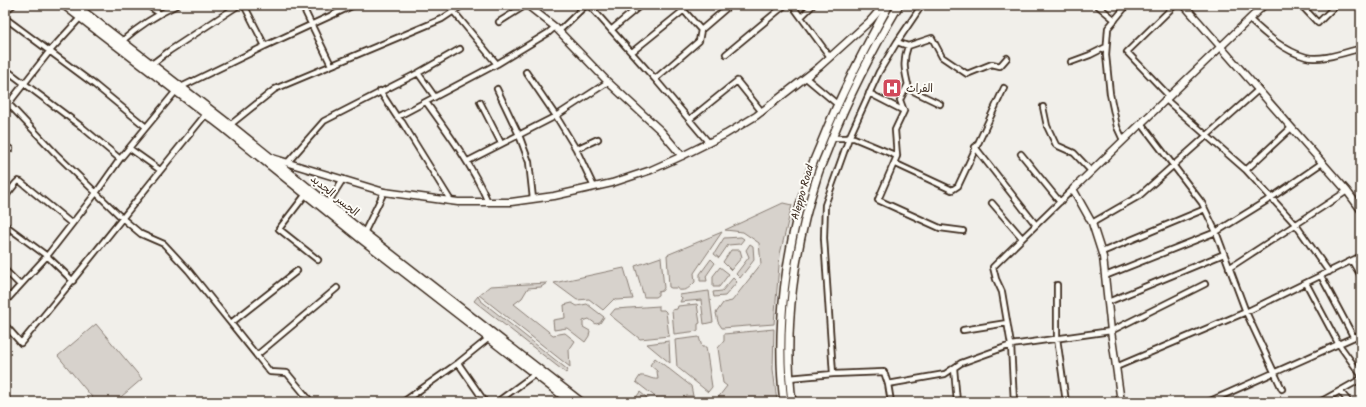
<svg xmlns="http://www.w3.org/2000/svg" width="1366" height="407" viewBox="0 0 1366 407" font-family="Kalam,'Playpen Sans Arabic',sans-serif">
<rect width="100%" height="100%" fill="#f1efea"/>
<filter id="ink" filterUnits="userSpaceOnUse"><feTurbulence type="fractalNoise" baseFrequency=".025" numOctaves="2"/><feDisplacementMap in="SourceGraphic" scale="8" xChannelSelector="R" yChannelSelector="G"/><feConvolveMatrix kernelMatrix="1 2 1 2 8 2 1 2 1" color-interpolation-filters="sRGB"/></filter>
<g filter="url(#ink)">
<path fill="#d7d2cc" stroke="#897e75" d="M891,5H893C882,23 873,43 863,61C853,81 842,101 834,121C804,188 789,257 786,329C785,354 784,378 788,402H786C776,312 795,201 833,118C851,80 872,43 891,5Z
M783,203L792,205L780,254L774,324L722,328L718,322L716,313L723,303L732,301L761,264L759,243L743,232L725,230Z
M722,232L694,273L695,282C689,288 687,291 678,290V288H671L669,287L667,255Z
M741,237L744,239L740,244L728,245L719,258L714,254L724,238Z
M750,244L753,246L754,260L740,278L736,274L749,257L746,250Z
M731,250H740L742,257L731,270L723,262Z
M661,257L664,288L662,291L658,292V295L655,297H644L635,266Z
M711,259L715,263L706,276L707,281H700V274Z
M720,267L729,274L719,287H713V276Z
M624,268L633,299L616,300L614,299L603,310L589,299L577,300L554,283Z
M733,278L737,282L725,296L714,297L713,292L722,291Z
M547,283L541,287L528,288L522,298L514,304L553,335L565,333L575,341L569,350L570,367L479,295L490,286Z
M709,291L713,322L704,324L701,300L680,302L682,298L679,295Z
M478,296L480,300L568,370L566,373L474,301Z
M572,303L577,306L587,304L604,317L600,323L596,324L589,319L583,321V327L590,331L589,336L585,342L567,328L554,330L553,320L565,318L564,305Z
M697,304L700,323L698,324V331L674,334L672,310L677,309L678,306Z
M659,306V310H664L666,312L669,336L640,339L610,315L615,309Z
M96,324L142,379L115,402H96L58,356Z
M774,329L773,369L777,402H722L717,399L727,386L723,383L718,348L724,341V334Z
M699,337L702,347H706L712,387L708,392L677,367L675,340Z
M669,341L670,363L647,344Z
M655,358L691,386L693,396H686L682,400V402H662L636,382L640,376C647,375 651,380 658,379L657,371L650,365Z
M640,392L652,402H616L634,400Z"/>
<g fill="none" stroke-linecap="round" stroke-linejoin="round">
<defs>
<path id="street" d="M147,5L159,13
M244,5L265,46
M302,5L331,65
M589,5L655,79L709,143
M792,5L830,57
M1097,5L1115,20
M1251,5L1257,11
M1301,5L1318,23L1336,5
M5,11L13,5
M454,12L497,64
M801,17L813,5
M5,18L95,85L146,127
M1249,19C1265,34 1284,51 1306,57C1321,61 1343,53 1358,49
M499,22L526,5
M611,30L641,5
M701,30L730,5
M559,31L586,5
M122,41C139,26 156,15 177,5
M897,42L908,46C902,62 905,73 909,89L940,104
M908,46L932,38L942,57L967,74L992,64L1000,66L1007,58
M632,52L684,10
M726,54L785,5
M1071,62L1090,55L1106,47
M152,64L169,51L239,5
M5,69L82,127L120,159
M526,72L556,116L576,149L594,187
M418,73L435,97
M806,78L837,104
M655,79L699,41L701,30L679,5
M497,89L519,135L529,162L533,199
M380,91L397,117L402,122L451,201
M869,93L904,111L900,100L908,84
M1169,96L1127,52L1175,5
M1165,99L1246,170L1296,225L1329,272
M5,100L55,153L122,218L141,234L164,244L189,271L270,372L287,373L311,402
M426,102C449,134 472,165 488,202
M480,102L501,143
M1043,107L1047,126L1056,145L1074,153L1091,171
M5,108L49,52L80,18
M397,117L497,64L548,33L555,27
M690,119L737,81L762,112
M1141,123L1202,203L1216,232L1246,312L1282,389
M230,125L275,89L442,19L463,5
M832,138H854L897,156L878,200L940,228L963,231
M1123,140L1117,127L1110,94L1106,55L1108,28L1127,5
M5,146L10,149
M975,147L1036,225
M129,148L160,170
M576,149L598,139
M1021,154L1060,202
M897,156L895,130L904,111
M468,161L556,116L608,82
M288,162L324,121L418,73L460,49
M894,163L952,190L958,186L1004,88
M1246,170L1291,128
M1073,189L993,267L996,279L1002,292L1011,345L1111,331L1205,284
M306,194L279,229L318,260
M5,197L16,183L18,181L21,182L72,224
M328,203L343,179
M992,203L1022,238
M1092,223L1139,196L1258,90
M5,225L47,256L73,281
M364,233L384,192
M1102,252L1205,209
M1352,261L1361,276
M1229,268L1347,191
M5,270L20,285
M1105,276L1216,232L1271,198L1322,163
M1321,276L1353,336
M1306,283L1338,343L1361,375
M1057,285V338L1066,402
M5,302L47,256L96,193L120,159L176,91L181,87L265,46L354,5
M1108,302L1224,254
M231,323L297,271
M5,325L21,343C84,268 144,190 206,114
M963,330L1007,323
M257,355L337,288
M458,363L485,402
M1116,367L1246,312L1361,256
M954,368L957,402
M833,374L824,238L825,205L849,138L879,72L897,42L922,5
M789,378L833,374L884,372L888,384L891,402
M888,384L945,374L961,363L1011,345L1014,402
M1340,391L1349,402
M5,396L8,402
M403,402L458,363L489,338
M497,402L535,374
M1208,402L1361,334
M1320,402L1361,379"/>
<path id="secondary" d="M527,5L555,27L608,82L661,131L682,156
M1184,5L1347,191L1361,210
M272,158L384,192L458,202H511L554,196L612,183L651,170L682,156L726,134L756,116L819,67L870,21L884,5
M1121,402L1111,331L1103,257L1092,223L1073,189L1264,5"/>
<path id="primary" d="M64,5L224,128L360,238L571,402
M75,5L230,125L364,233L581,402
M784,402C775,329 786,245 809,175C812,163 818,152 822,141C841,94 864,49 889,5
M792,402C783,329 794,248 817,177C820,166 826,155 830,143C849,95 873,49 899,5"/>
</defs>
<use href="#street" stroke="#3b2a1e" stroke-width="8"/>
<use href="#secondary" stroke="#3b2a1e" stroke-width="9"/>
<use href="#primary" stroke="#3b2a1e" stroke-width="10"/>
<use href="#street" stroke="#fdfcf7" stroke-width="4.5"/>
<use href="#secondary" stroke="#fdfcf7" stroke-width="6"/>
<use href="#primary" stroke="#fdfcf7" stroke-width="7"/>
</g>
</g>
<defs>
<symbol id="hospital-square" viewBox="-11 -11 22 22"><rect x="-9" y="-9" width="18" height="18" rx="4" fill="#d1495b" stroke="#fdfcf7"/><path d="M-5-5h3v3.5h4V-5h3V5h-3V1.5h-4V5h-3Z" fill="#fff"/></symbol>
</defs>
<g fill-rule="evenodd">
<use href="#hospital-square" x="881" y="77" width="22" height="22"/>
</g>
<g text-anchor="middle" stroke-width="4" stroke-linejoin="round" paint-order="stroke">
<g font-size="11" fill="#3b2a1e" stroke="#fdfcf7" text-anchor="start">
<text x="906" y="92">الفرات</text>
</g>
<g font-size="11" fill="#3b2a1e" stroke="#fdfcf7">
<text transform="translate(802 192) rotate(-74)" y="4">Aleppo Road</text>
<text transform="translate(335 195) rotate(39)" y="4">الجسر الجديد</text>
</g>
</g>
<rect width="1366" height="407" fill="none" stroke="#fdfcf7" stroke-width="20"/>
<rect x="10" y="10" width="1346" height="387" fill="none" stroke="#3b2a1e" stroke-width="1.5" filter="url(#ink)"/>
</svg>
